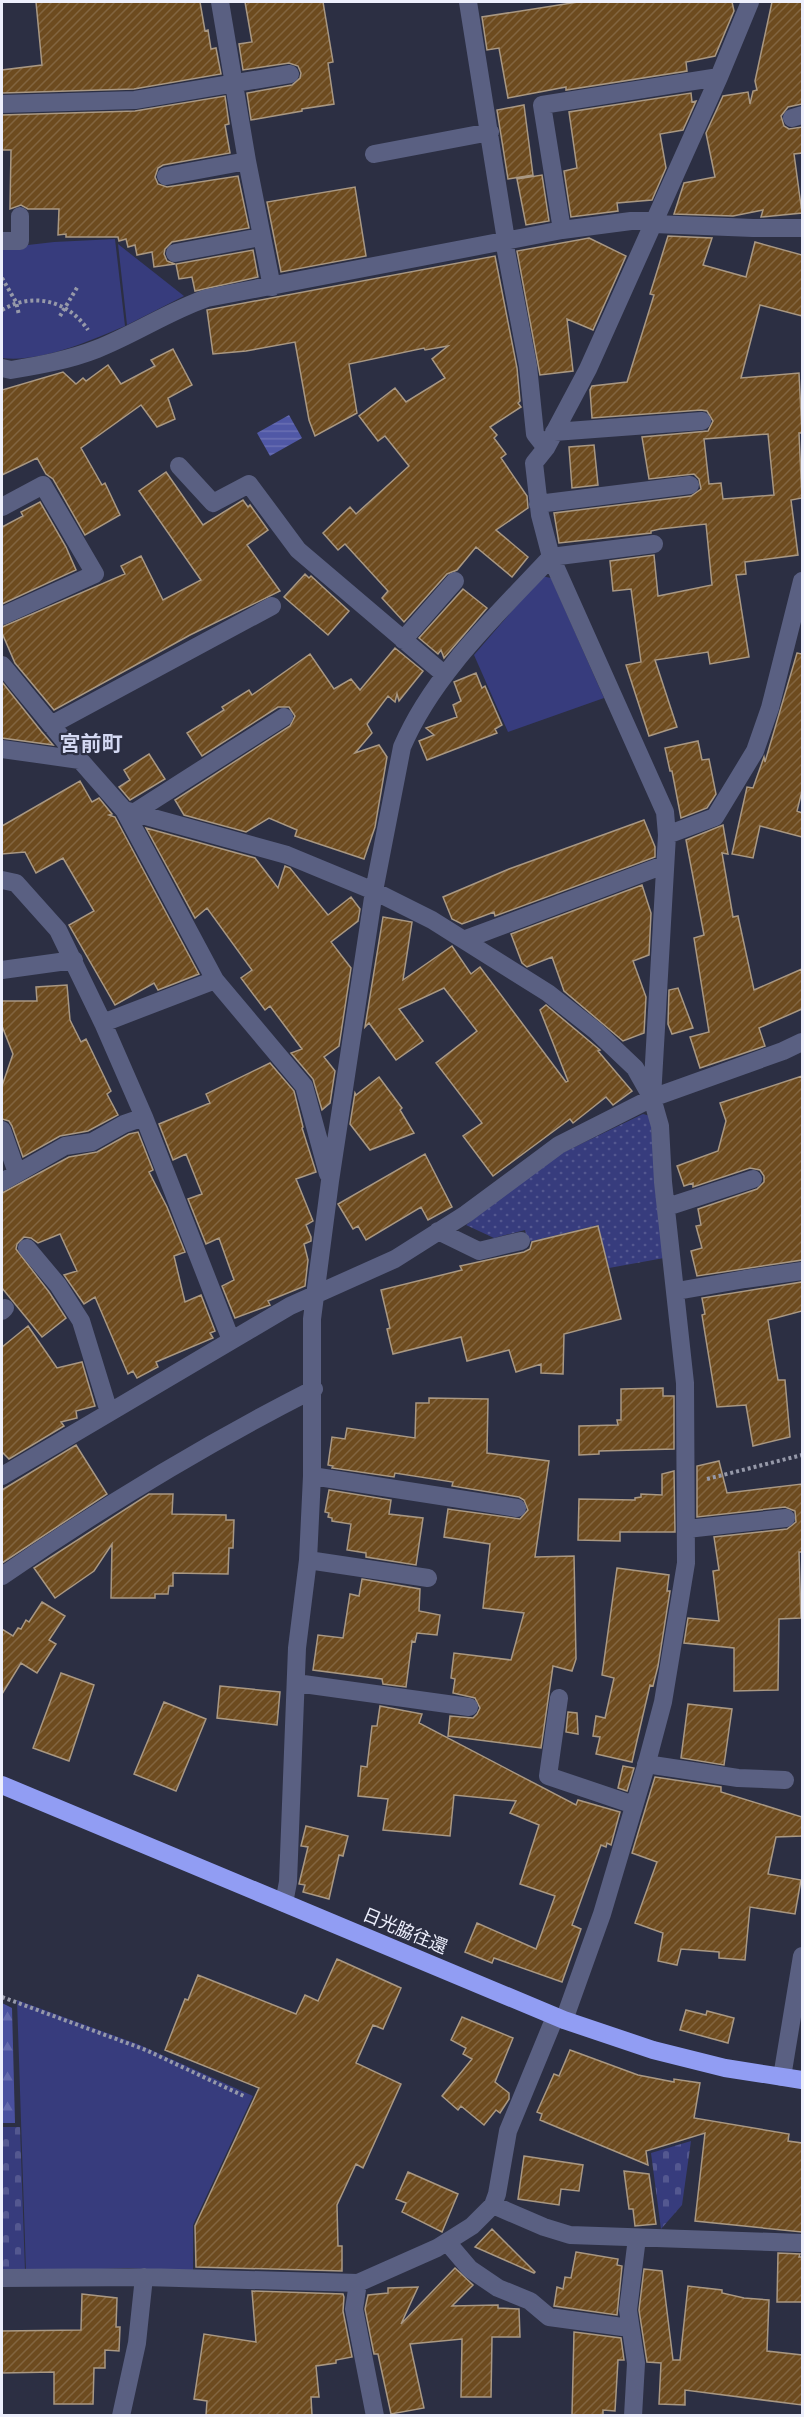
<svg xmlns="http://www.w3.org/2000/svg" width="804" height="2417" viewBox="0 0 804 2417" font-family="'Asap Condensed','Noto Sans JP',sans-serif">
<defs>
<pattern id="forest-firs" width="22" height="20" patternUnits="userSpaceOnUse" patternTransform="scale(1.5)"><rect width="22" height="20" fill="#49509e"/><path d="M5 1l3.5 6h-7zM16 11l3.5 6h-7z" fill="#646aac"/></pattern>
<pattern id="cemetery-stones" width="16" height="16" patternUnits="userSpaceOnUse" patternTransform="scale(1.5)"><rect width="16" height="16" fill="#373c7d"/><path d="M2 7V4a2 2 0 0 1 4 0v3zM10 15v-3a2 2 0 0 1 4 0v3z" fill="#545890"/></pattern>
<pattern id="garden-dots" width="8" height="8" patternUnits="userSpaceOnUse" patternTransform="scale(1.5)"><rect width="8" height="8" fill="#373c7d"/><path d="M2 2h.1M6 6h.1" fill="none" stroke="#545890" stroke-width="1.8" stroke-linecap="round"/></pattern>
<pattern id="water-rules" width="6" height="5" patternUnits="userSpaceOnUse" patternTransform="scale(1.5)"><rect width="6" height="5" fill="#5058a6"/><path d="M0 2.5h6" fill="none" stroke="#6a70b3"/></pattern>
<pattern id="building-hatch" width="6" height="6" patternUnits="userSpaceOnUse" patternTransform="scale(1.5)"><rect width="6" height="6" fill="#6d4b1f"/><path d="M-1 1l2-2M0 6l6-6M5 7l2-2" fill="none" stroke="#826540"/></pattern>
</defs>
<rect width="100%" height="100%" fill="#2c2f43"/>
<path fill="#373c7d" d="M115,239L125,326C90,341 39,363 2,358V248L54,242Z
M118,244L184,296L127,325Z
M542,576L551,578L604,698L508,732L474,655Z
M17,2000L140,2045L253,2096L193,2225V2272L128,2268L26,2272Z"/>
<path fill="url(#forest-firs)" d="M2,2003L12,2008L15,2123H2Z"/>
<path fill="url(#cemetery-stones)" d="M2,2127H20L25,2272L2,2271Z
M691,2141L682,2205L661,2229L651,2153Z"/>
<path fill="url(#garden-dots)" d="M643,1114L650,1116L664,1258L609,1268L598,1225L528,1242L525,1230L494,1238L466,1225L558,1155Z"/>
<path fill="url(#water-rules)" d="M289,415L302,438L270,456L257,433Z"/>
<path fill="url(#building-hatch)" stroke="#a99883" stroke-width="1.5" fill-rule="evenodd" d="M36,2H200L205,31L208,30L211,49L216,48L221,74L134,89L2,93V70L42,65Z
M245,2H323L333,62L328,63L334,104L302,109V111L251,120L247,93L292,85L300,78L301,73L298,66L289,63L243,70L239,44L252,42Z
M578,2H732L734,11L715,56L686,62L687,71L566,90V87L508,98L499,48L487,50L482,17Z
M772,2H802V104L788,107L781,116L784,126L789,129L802,127V153L794,154L802,213L761,217L763,210L733,216L674,214L684,183L715,177L706,133L723,96L748,92L750,104L753,91L757,90L755,81Z
M691,93L692,102L696,101L683,130L660,134L666,168L652,200L617,203L618,211L571,217L564,171L577,168L569,112Z
M225,96L229,124L225,125L230,153L163,165L158,168L155,177L158,184L167,187L238,176L249,228L172,242L165,249L164,254L167,261L175,264L154,267L152,252L137,255L135,245L128,247L126,239L119,241L118,237H66V234L58,235L59,209H28L21,205L10,209L11,150H2V115L135,111Z
M524,105L533,175L508,179L497,110Z
M542,175L549,221L526,225L517,179Z
M355,187L366,256L281,272L267,202Z
M668,236L712,238L703,265L746,277L755,242L802,255V316L760,305L741,378L799,373L802,433H799L802,498L791,500L798,555L745,562L746,574L736,575L749,657L710,664L708,652L655,660L677,727L649,736L626,665L641,662L631,589L613,591L610,561L654,555L658,596L712,585L706,524L660,529L651,531V533L559,543L554,513L691,496L701,489L699,479L694,474L649,479L642,437L708,431L713,421L707,411L701,410L592,418L590,390L592,386L627,382L654,295L650,294ZM768,434L774,495L723,499L721,483L709,484L704,439Z
M589,238L626,256L593,330L567,319L573,371L540,375L517,251Z
M253,250L258,277L195,291L192,277L179,279L176,264Z
M495,256L517,368L520,401L518,403L521,407L490,427L497,435L494,438L506,454L501,458L527,496L528,508L496,530L528,557L512,577L476,547L457,570L447,574L404,622L382,598L388,591L345,544L338,550L323,533L350,507L356,514L409,466L385,436L378,441L359,416L395,388L406,402L445,378L432,359L448,346L425,350L424,348L349,364L357,413L315,436L309,420L295,342L246,351L213,354L207,310Z
M173,349L192,385L168,398L175,419L157,427L141,405L81,448L102,485L105,483L120,515L85,535L53,479L46,474L37,458L2,475V390L63,372L76,384L83,378L86,381L108,365L121,384L155,366L151,360Z
M594,445L598,485L572,488L569,447Z
M166,472L203,525L243,500L248,507L250,505L268,530L247,545L280,591L190,635L54,710L15,663L2,633V627L125,574L121,566L141,556L163,600L201,580L139,491Z
M40,502L66,547L76,570L2,604V527L23,516L21,512Z
M305,574L309,578L311,576L349,611L328,635L284,597Z
M463,589L487,608L444,658L441,650L438,654L419,638Z
M395,648L423,671L399,701L397,694L395,702L388,696L367,724L372,733L355,753L379,745L387,757L375,827L364,859L295,836L297,830L269,818L246,832L184,815L175,800L290,726L295,716L289,707H278L202,756L187,733L224,710L222,707L249,690L252,695L310,654L334,689L351,679L360,690Z
M797,653L802,654V791L797,811L802,813V837L760,826L753,858L732,854L747,787L753,788L764,757L765,762Z
M476,673L482,688L485,686L502,725L495,729L497,733L427,760L419,741L434,735L426,728L457,717L453,705L461,701L454,682Z
M2,682L41,731L53,745L2,738Z
M698,741L702,760L709,759L716,794L707,808L681,818L672,771H670L665,748Z
M149,754L165,779L130,800L119,787L130,780L124,770Z
M80,781L92,802L99,798L112,814L109,815L115,817L199,974L158,990L154,983L115,1005L69,925L94,911L63,858L36,873L25,852L2,854V826Z
M644,820L655,847V857L495,916L494,912L462,924L452,919L443,897L509,869Z
M723,825L728,854L722,853L733,917L738,916L754,990L802,969V1009L759,1028L765,1046L700,1068L690,1037L709,1032L694,938L704,935L686,840Z
M146,828L255,858L278,888L285,866L290,868L328,915L351,897L360,909L358,921L331,942L351,968L339,1046L324,1057L335,1071L330,1103L322,1110L313,1079L291,1053L302,1049L270,1006L265,1010L241,978L252,970L207,908L195,918Z
M642,885L651,913L649,955L633,961L646,997L644,1033L623,1041L564,991L552,957L527,967L522,963L511,934Z
M383,917L412,922L403,980L452,946L471,974L480,967L566,1082L568,1081L540,1010L546,1005L600,1050L598,1051L632,1091L613,1105L606,1097L573,1123L570,1119L493,1176L463,1136L482,1123L436,1063L477,1031L444,988L399,1009L423,1041L396,1060L369,1023L365,1027Z
M67,985L70,1020L81,1042L86,1039L111,1091L107,1094L118,1115L88,1131L60,1136L23,1157L12,1126L9,1121L2,1119V1086L13,1054L2,1026V1001H37L36,987Z
M678,988L693,1028L672,1034L668,1024L669,990Z
M270,1063L294,1091L303,1127L302,1128L316,1172L296,1179L313,1221L306,1225L311,1237V1241L304,1244L308,1260L305,1286L268,1301L270,1305L235,1318L222,1286L234,1280L219,1238L206,1244L188,1199L202,1194L186,1154L173,1160L159,1124L210,1103L206,1094Z
M802,1076V1260L697,1276L691,1251L702,1248L696,1226L701,1225L698,1209L757,1189L764,1182V1176L760,1170L750,1168L693,1187V1183L684,1186L677,1166L718,1151L726,1121L720,1103Z
M379,1077L402,1108L400,1110L414,1133L370,1150L350,1124L355,1093L356,1095Z
M138,1132L153,1170L149,1172L167,1207L185,1252L174,1256L185,1302L201,1295L215,1331L210,1333L213,1338L156,1362L158,1367L137,1378L133,1371L128,1374L95,1297L84,1304L64,1275L77,1271L60,1234L38,1243L31,1238L24,1237L17,1244L16,1249L49,1292L66,1318L42,1337L2,1288V1193L69,1157L97,1152L129,1134Z
M425,1154L452,1207L428,1220L421,1207L366,1240L358,1226L353,1229L338,1204Z
M598,1226L621,1319L564,1334L563,1374L541,1373V1364L516,1372L509,1350L467,1361L461,1337L393,1354L387,1329L390,1328L381,1290L462,1270L460,1266L524,1252L530,1249L532,1242Z
M802,1282V1311L768,1320L778,1380H785L790,1437L753,1446L746,1405L717,1407L702,1315L705,1314L702,1298Z
M28,1326L57,1368L82,1362L95,1406L76,1411L77,1418L61,1422L64,1426L9,1459L2,1452V1347Z
M663,1388V1396H674V1449L599,1451V1454L579,1455V1426L618,1425L617,1420H621V1389Z
M429,1398L488,1399L487,1453L549,1461L535,1557L574,1556L576,1659L572,1671L553,1666L541,1748L448,1736L450,1716L473,1718L477,1714L480,1708L475,1698L453,1693L455,1679L451,1678L454,1653L511,1660L524,1613L483,1608L490,1544L444,1537L448,1509L520,1519L528,1510L524,1500L519,1497L452,1486L453,1482L395,1473L394,1477L332,1468L333,1466L328,1465L332,1437L345,1439L347,1428L415,1438L416,1403H429Z
M76,1445L107,1494L2,1563V1490Z
M719,1461L727,1493L802,1484V1552H799L801,1618L779,1619L778,1690L734,1691V1648L684,1643L688,1618L719,1621L713,1571L719,1570L714,1537L787,1529L796,1522L795,1511L785,1507L697,1517V1466Z
M674,1471L675,1532H620V1541L578,1540L579,1499L635,1500V1498L641,1497V1494L662,1495V1474Z
M329,1490L391,1500L389,1514L423,1518L416,1565L366,1557V1553L347,1550L351,1524L332,1521V1518L328,1517L329,1513L325,1512Z
M149,1494H173L172,1514L226,1515V1520H234L233,1548H229L228,1574L173,1573V1586H169L168,1594H155V1598H111L112,1544L94,1571L55,1598L34,1568Z
M617,1568L669,1575L667,1591H670L658,1666L653,1686L650,1685L632,1762L596,1754L600,1737L593,1736L596,1716L605,1718L614,1678L602,1675Z
M362,1579L420,1589L419,1611L440,1615L437,1635L417,1633L415,1642L412,1641L406,1687L383,1684L382,1679L313,1670L318,1635L343,1638L350,1594L359,1596Z
M42,1602L65,1616L49,1640L56,1644L37,1673L21,1663L2,1694V1629L13,1636L18,1628L21,1629L26,1620L29,1622Z
M61,1673L94,1685L69,1761L33,1748Z
M220,1686L280,1692L277,1725L217,1718Z
M164,1702L206,1719L176,1791L134,1774Z
M688,1704L732,1709L724,1765L681,1758Z
M380,1706L422,1714L419,1723L576,1805L578,1800L620,1812L611,1845L607,1843L606,1847L601,1845L572,1925L581,1929L562,1982L494,1958L492,1963L465,1952L477,1923L536,1949L555,1896L520,1884L539,1825L510,1813L516,1801L454,1795L450,1836L383,1830L388,1799L358,1796L361,1766L367,1767L372,1726H377Z
M568,1712L577,1713L578,1734L566,1732Z
M623,1766L634,1768L627,1791L618,1788Z
M655,1777L721,1787V1792L802,1817V1836L776,1837L768,1874L801,1880L795,1914L750,1907L745,1960L719,1958V1952L681,1949L677,1965L658,1961L663,1933L635,1923L657,1862L632,1853Z
M306,1826L348,1836L343,1856L339,1855L329,1899L303,1892L305,1885L299,1884L308,1847L301,1846Z
M337,1959L401,1988L383,2029L373,2025L356,2063L401,2084L363,2168L356,2164L337,2205L338,2246H342V2271L196,2267L195,2226L259,2088L165,2050L185,1999L188,2000L198,1975L296,2014L305,1995L318,2001Z
M686,2010L706,2015L707,2011L734,2018L728,2043L680,2030Z
M462,2017L513,2038L495,2082L509,2093V2099L500,2113L496,2110L484,2125L461,2106L458,2110L442,2096L472,2059L463,2054L466,2048L451,2040Z
M570,2050L638,2075L674,2082V2079L700,2083L694,2118L789,2134L788,2141L802,2143V2232L695,2221L705,2133L646,2151L648,2165L540,2120L542,2114L537,2112L554,2074L559,2076Z
M524,2156L583,2165L579,2191L561,2189L559,2205L518,2199Z
M624,2171L649,2174L656,2224L635,2226L633,2209H629Z
M408,2172L458,2194L442,2232L402,2212L406,2203L396,2199Z
M492,2229L535,2272L534,2273L475,2247Z
M576,2252L618,2259L617,2265L622,2266L617,2315L554,2306L557,2287L563,2289L565,2277L571,2278Z
M778,2253L800,2254L799,2257H802V2302H777Z
M455,2268L473,2285L452,2306L498,2305V2308L519,2309L520,2337H492L491,2397H461L462,2339L410,2344L424,2408L391,2414L378,2354H374L365,2309L368,2295L388,2293V2288L418,2287L401,2324Z
M644,2269L662,2271L673,2360H680L688,2286L722,2290V2293L744,2298L769,2300L767,2351L802,2355V2405L685,2390V2405L659,2404L661,2363L647,2362L639,2310Z
M252,2291L343,2294L344,2297L343,2311L352,2357L336,2360V2363L316,2366L319,2397H311L312,2415H206L207,2401L194,2399L204,2334L256,2342Z
M82,2294L117,2298L116,2327H120L119,2351L105,2350V2368H94L93,2404H54V2372L2,2373V2331L81,2330Z
M574,2332L621,2338L624,2360H618L615,2411L603,2410V2415H572Z"/>
<g fill="none" stroke-linecap="round" stroke-linejoin="round">
<path stroke="#9699a9" stroke-width="4" stroke-dasharray="3 3" stroke-linecap="butt" d="M2,278L16,302L19,315
M2,310C32,292 68,300 88,330
M60,316L78,286
M707,1479L802,1455
M2,1997L146,2050L246,2097"/>
<path stroke="#5a6082" stroke-width="18" d="M220,2L247,161L272,287
M468,2L506,240V251L528,366L535,434L546,448
M2,104L135,100L290,74
M792,118L802,115
M374,154L490,132
M166,176L247,161
M654,224L753,228H802
M562,230L542,105L719,77
M2,241H20V216
M175,253L261,237
M2,368L11,370C40,365 69,360 97,349C135,334 169,311 207,298L562,230L631,221H655
M554,432L702,421
M179,466L213,503L249,484L298,550L445,675
M538,504L690,485
M2,507L43,485L95,574L2,616
M403,640L455,581
M2,665L80,760L124,810L215,980L304,1086L328,1174
M51,725L272,606
M2,749L80,760
M124,810L287,855L374,891L432,920L548,993L596,1031L635,1068L652,1098
M135,812L284,717
M667,835L715,817L755,751L770,708L802,581
M2,880L16,883L58,930L103,1023
M466,939L664,865
M2,970L74,960
M215,980L103,1023L144,1117L231,1340
M2,1130L17,1173
M2,1182L65,1146L92,1142L124,1124L144,1117
M667,1207L753,1179
M438,1231L479,1251L521,1241
M27,1248L58,1285L81,1321L109,1412
M677,1291L745,1279L802,1271
M2,1311L5,1308
M2,1476L290,1306L395,1259L466,1214L559,1145L652,1098L783,1051L802,1042
M312,1476L517,1508
M687,1529L786,1518
M308,1560L428,1578
M2,1576C102,1507 206,1444 314,1389
M296,1683L469,1707
M559,1698L548,1776L634,1805
M646,1764L738,1778L785,1780
M284,1903L288,1882L297,1648L308,1560L312,1476V1319L330,1181L374,891L402,747C433,674 497,615 551,557L654,544
M564,2020L602,1914L646,1766L663,1702L686,1563L685,1383L663,1182L660,1126L652,1098L667,835L665,812L551,557L540,515L534,463L546,448L588,369L719,77L750,2
M782,2077L802,1956
M493,2205L544,2227L570,2235L802,2243
M447,2242L470,2269L498,2288L530,2301L549,2317L630,2328
M2,2278L144,2277L358,2283L437,2248L472,2226L493,2205L497,2194L508,2131L555,2017
M358,2283L354,2309L375,2416
M121,2416L137,2343L144,2277
M633,2416L636,2363L628,2310L637,2238"/>
<path stroke="#919df3" stroke-width="18" d="M2,1785L564,2020L653,2050L725,2068L802,2080"/>
</g>
<g text-anchor="middle" stroke-width="4.5" stroke-linejoin="round" paint-order="stroke">
<g font-size="18" fill="#edeffc" stroke="#2c2f43">
<text transform="translate(405 1931) rotate(23)" y="6">日光脇往還</text>
</g>
<g font-size="21" font-weight="bold" fill="#d4d9f3" stroke="#2c2f43">
<text x="91" y="751">宮前町</text>
</g>
</g>
<rect width="804" height="2417" fill="none" stroke="#edeffc" stroke-width="6"/>
</svg>
